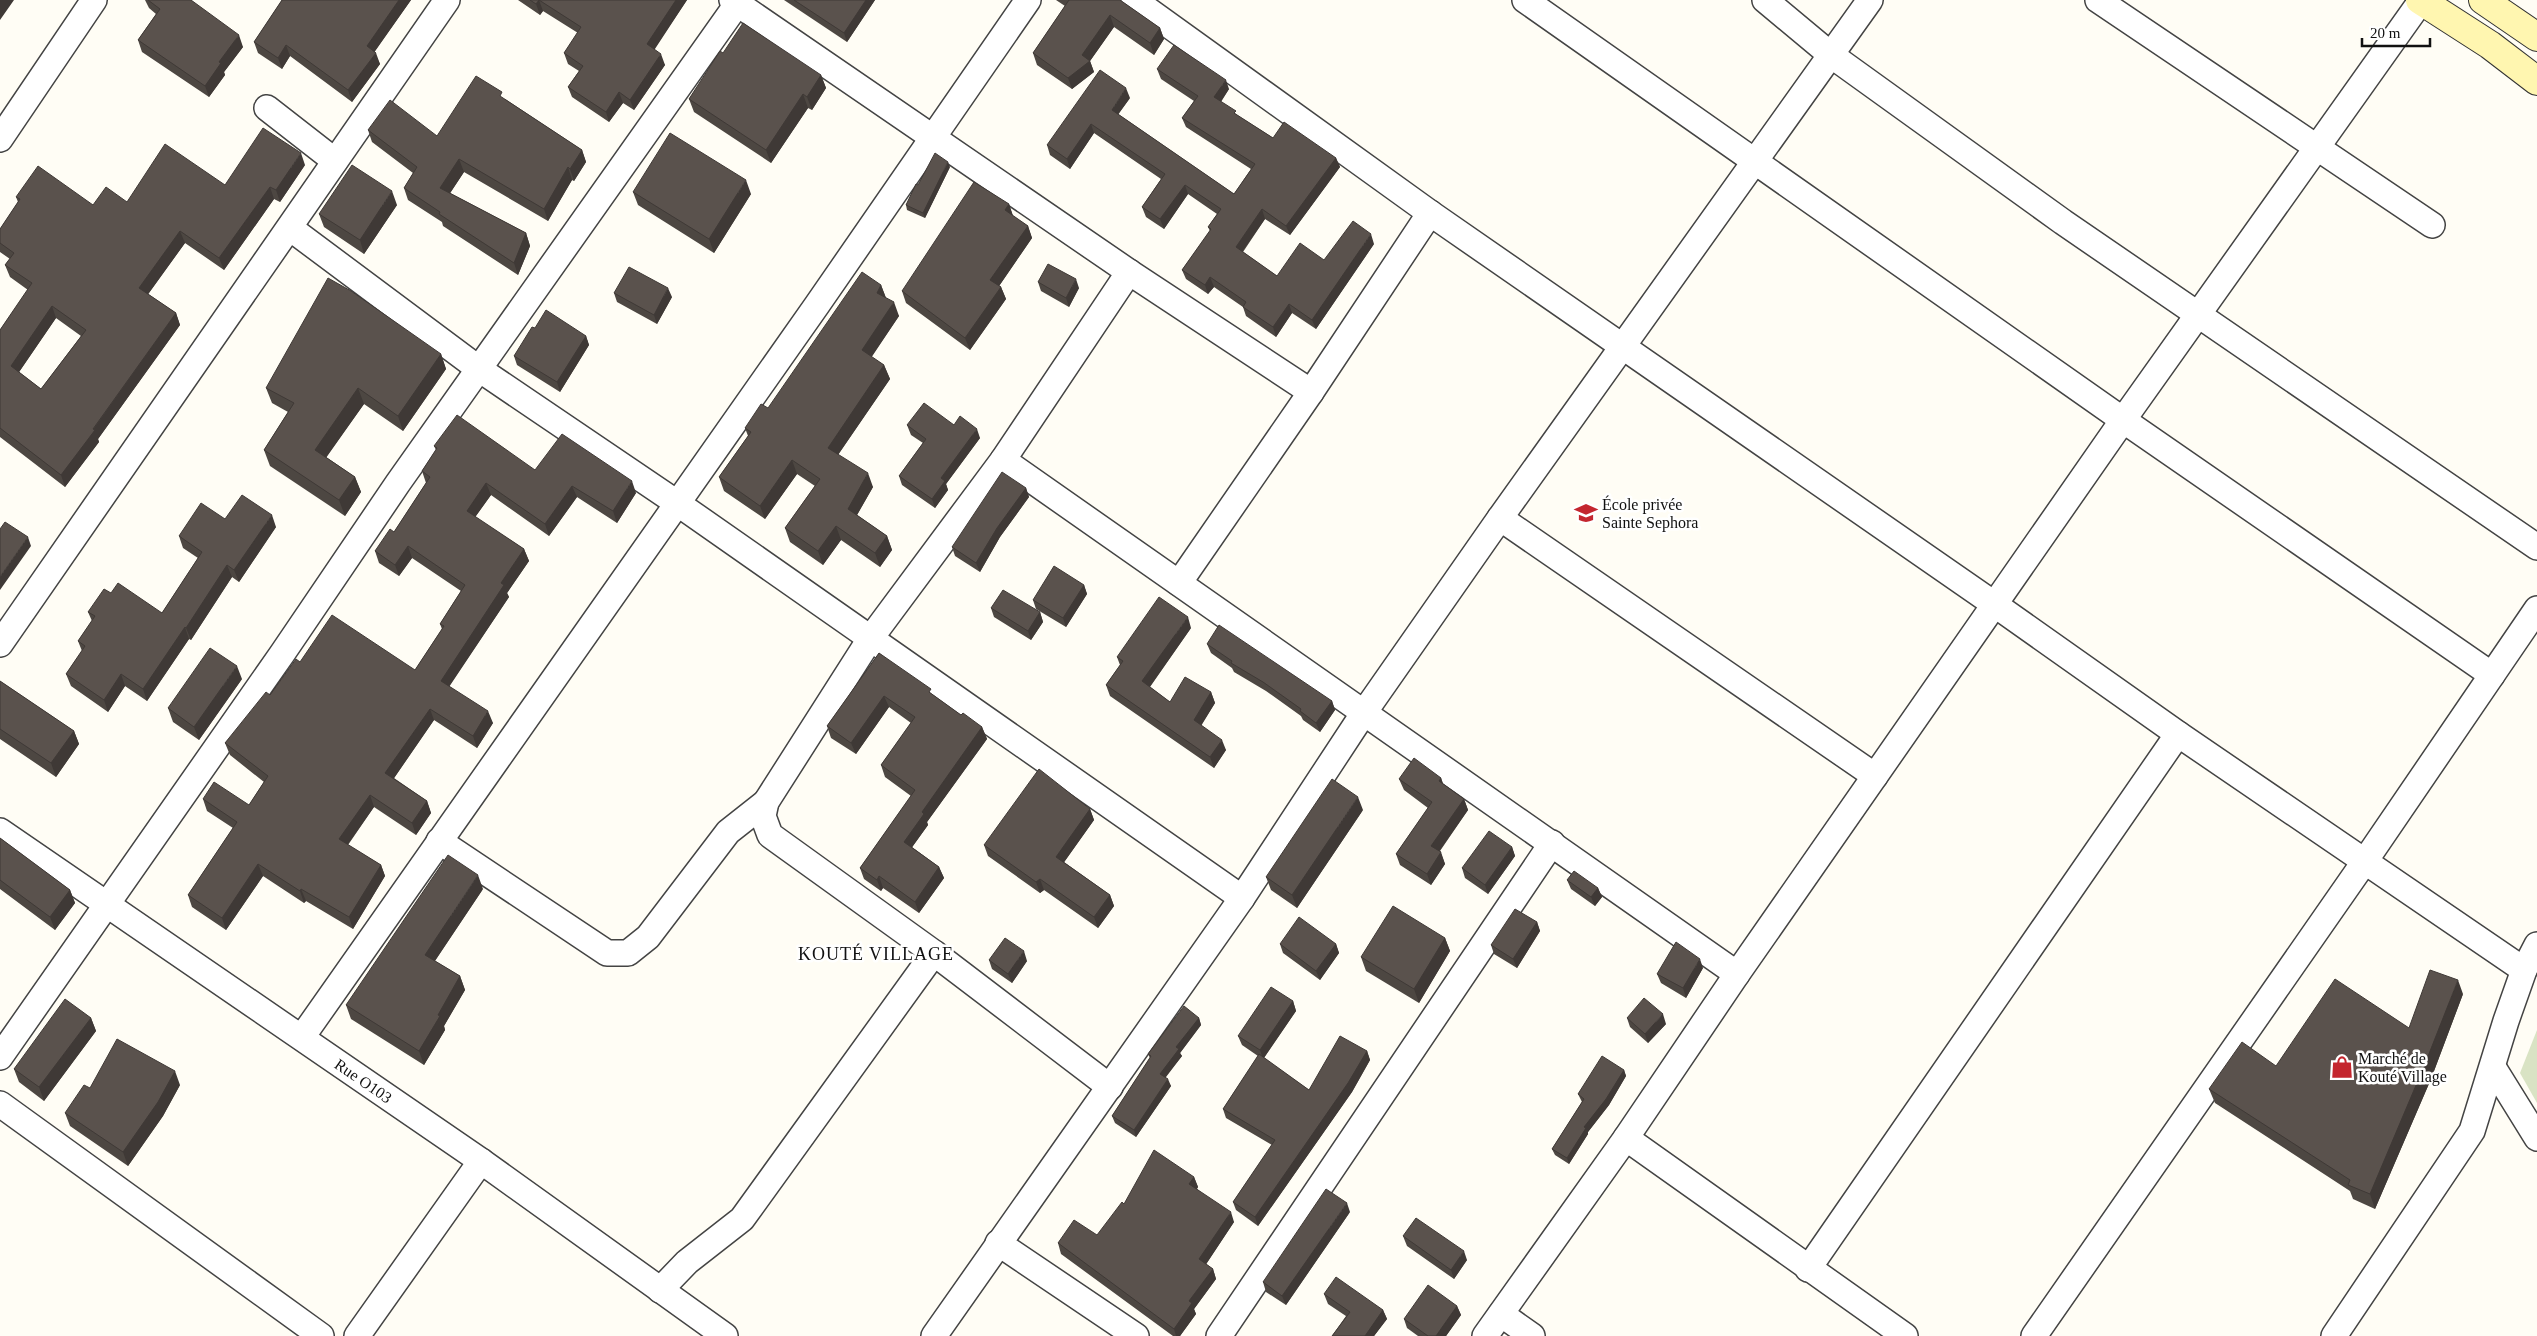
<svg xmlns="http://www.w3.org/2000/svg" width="2537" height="1336" viewBox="0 0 2537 1336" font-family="Georgia,serif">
<rect width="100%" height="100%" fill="#fffdf5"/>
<path fill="#d9e3c4" d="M2537,1030V1103L2520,1073Z"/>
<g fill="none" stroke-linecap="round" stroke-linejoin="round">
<defs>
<g id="street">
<path d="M732,0L1129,272L1311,392"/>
<path d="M1134,0L1430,213L1994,604L2178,734L2524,970"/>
<path d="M1525,0L2123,420L2492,675"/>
<path d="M1765,0L1831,55L2063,222L2537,547"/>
<path d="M2098,0L2432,225"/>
<path d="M267,108L335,161"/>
<path d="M0,139L94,0"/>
<path d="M290,228L479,369L677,503L1242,898"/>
<path d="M1003,460L1129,272"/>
<path d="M1500,518L1875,776"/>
<path d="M1179,583L1311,392L1430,213"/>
<path d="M0,644L447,0"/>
<path id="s1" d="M0,831L481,1161L725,1336"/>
<path d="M439,841L607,953H628L648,937L728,832L766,802"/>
<path d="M302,1037L817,305L1028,0"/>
<path d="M0,1057L282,654L398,483L740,0"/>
<path d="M2493,1067L2537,1138"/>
<path d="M1110,1087L934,953L770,835L763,816L766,802L870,639L1003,460L1737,974"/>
<path d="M0,1104L321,1336"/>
<path d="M1626,1138L1905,1336"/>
<path d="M998,1243L1136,1336"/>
<path d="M1808,1269L2178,734"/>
<path d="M660,1290L687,1262L742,1219L934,953"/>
<path d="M1501,1314L1532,1336"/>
<path d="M357,1336L481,1161"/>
<path d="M934,1336L1242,898L1363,714L1500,518L1870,0"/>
<path d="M1219,1336L1552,843"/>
<path d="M1485,1336L1626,1138L1737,974L2123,420L2421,1"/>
<path d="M2034,1336L2365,861L2537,609"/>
<path d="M2334,1336L2472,1131L2506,1021L2524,970L2537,945"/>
</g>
<path id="secondary" d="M2420,0L2490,45L2537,81
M2483,0L2537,37"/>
</defs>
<use href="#street" stroke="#444" stroke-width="28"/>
<use href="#secondary" stroke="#333" stroke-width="30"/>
<use href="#street" stroke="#fff" stroke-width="25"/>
<use href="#secondary" stroke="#fff6b0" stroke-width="28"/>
</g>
<path fill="#4d4742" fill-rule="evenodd" d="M145,0H191L243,47L224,72L225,75L209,97L142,52L138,40L156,14L149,8Z
M282,0H411L374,52L380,64L352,102L290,56L282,69L258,53L254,42Z
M518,0H687L654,49L665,65L634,110L623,103L609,122L572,97L568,87L579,71L568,64L564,53L578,33L543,11L540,15Z
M784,0H875L847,42Z
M1056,0H1120L1160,28L1164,39L1154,55L1114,27L1090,61L1094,72L1072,89L1037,65L1033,53L1065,6Z
M723,53L821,75L826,88L812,110L808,108L771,163L694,112L689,99Z
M1157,69L1229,89L1221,102L1237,115L1273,138L1336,158L1340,167L1290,235L1265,219L1243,252L1277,276L1374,244L1316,329L1292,313L1276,337L1246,316L1243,307L1214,287L1208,294L1186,279L1182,270L1210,231L1208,227L1217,214L1188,194L1164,229L1146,217L1142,207L1161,179L1094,133L1070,169L1050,155L1047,145L1130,98L1118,114L1234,194L1251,169L1186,127L1182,118L1194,101L1161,79Z
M505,99L582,150L586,162L574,181L572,180L548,221L464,172L450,193L526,233L530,246L518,275L443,226L442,222L408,200L404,188L413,173L372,142L368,130L437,136Z
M305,165L280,202L274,199L224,270L185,243L148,294L176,313L180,325L98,439L99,442L65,487L0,437V330L28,290L10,277L5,265L10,259L0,252V229L18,202L16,197L93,205L127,202L225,185ZM56,318L81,336L41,389L19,372Z
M950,167L925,218L907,210L906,205L918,185Z
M633,192L751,194L714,253L638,205Z
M1009,204L1013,216L1028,226L1032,238L999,286L1001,287L1006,299L970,350L906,303L902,291Z
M397,205L364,254L324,227L319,214Z
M1038,282L1079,288L1069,307L1041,291Z
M881,285L886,298L899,316L871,357L884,365L890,379L838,455L873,487L857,515L887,536L892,550L880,567L841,540L823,565L790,542L785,528L815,486L797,474L765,519L724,491L719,477L748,436L745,428L768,408Z
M614,293L672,297L657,324L617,302Z
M535,328L586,336L589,345L560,392L517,365L514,356Z
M441,354L446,369L403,431L364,404L326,457L355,477L361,492L345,516L270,466L264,450L288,412L272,403L266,388Z
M907,425H954L980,438L946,484L948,490L935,508L902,485L899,476L923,443L911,435Z
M434,446L535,470L636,493L617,523L577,497L549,536L491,495L475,517L524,549L529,561L507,593L509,597L449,686L493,723L477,748L434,720L394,778L427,801L431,813L416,835L374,807L348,845L381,865L385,876L353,929L306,901L304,903L263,876L226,930L192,907L188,895L233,828L207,811L203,799L249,805L264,782L230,755L225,743L300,662L415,670L442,629L440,624L461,591L412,558L399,576L379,563L375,551L394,532L426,483L422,471L436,450Z
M1026,488L1029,497L1000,537L980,572L955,556L952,547Z
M225,519L276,527L239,582L232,577L191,640L189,639L147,701L125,686L108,712L71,686L66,674L82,651L78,641L92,621L88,612L111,593L162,613L198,558L183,548L179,536Z
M1084,585L1087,594L1066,627L1036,609L1033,600Z
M991,608L1040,612L1043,622L1031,640L994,617Z
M1191,628L1150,687L1170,702L1211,692L1215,703L1201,725L1226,750L1214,768L1110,696L1106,685L1120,665L1117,657Z
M1207,644L1332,701L1335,710L1320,732L1303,720L1301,716L1266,691L1234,672L1232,668L1211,653Z
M879,653L932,694L961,715L982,727L987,739L927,822L928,825L912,847L939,867L944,878L919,913L883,888L881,891L864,879L860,868L911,796L885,777L881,765L911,723L889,707L856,754L831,738L827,726Z
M242,679L199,740L173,722L168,708Z
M0,681L74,731L79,744L56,777L0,739Z
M1441,778L1443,784L1464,799L1468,810L1440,851L1445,864L1431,885L1400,865L1396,854L1428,808L1404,790L1399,779Z
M1090,809L1094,820L1064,862L1110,895L1114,906L1098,928L1044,890L1040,893L988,856L984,845Z
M1363,810L1297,908L1271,890L1266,877Z
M0,838L70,890L75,903L55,930L0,889Z
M1512,847L1515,856L1488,894L1465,878L1462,868Z
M1567,880L1598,888L1602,897L1595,906L1571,889Z
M483,889L435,961L460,976L465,990L444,1026L445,1030L424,1065L351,1019L346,1005Z
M1537,922L1540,931L1517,968L1494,954L1491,945Z
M1445,938L1450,951L1419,1003L1366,971L1361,957Z
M1280,944H1336L1339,953L1320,980L1283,953Z
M989,960L1027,961L1012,983L992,969Z
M1703,968L1686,998L1661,983L1657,974Z
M2463,994L2431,1079L2375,1209L2353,1199L2350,1191L2215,1103L2209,1089L2276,1066L2409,1028Z
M1293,1001L1296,1011L1264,1058L1309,1090L1367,1051L1370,1060L1352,1092L1258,1226L1236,1210L1233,1202L1272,1145L1226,1118L1223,1109L1258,1056L1242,1045L1238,1036Z
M91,1018L96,1031L44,1101L19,1082L14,1069Z
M1199,1018L1201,1025L1180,1053L1182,1056L1165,1077L1171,1086L1136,1137L1115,1123L1112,1116L1150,1058L1148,1054Z
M1627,1018L1666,1024L1648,1043L1630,1027Z
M1624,1070L1626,1076L1609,1105L1588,1132V1134L1569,1164L1555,1155L1552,1149L1582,1102L1578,1094Z
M180,1085L163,1116L128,1166L70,1126L65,1113Z
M1194,1177L1198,1187L1197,1189L1234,1222L1206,1264L1213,1269L1216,1279L1194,1309L1196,1314L1180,1336H1173L1061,1254L1058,1243L1097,1235Z
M1350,1212L1286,1305L1266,1292L1263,1282Z
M1403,1236L1467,1260L1454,1279L1407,1246Z
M1324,1294L1383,1310L1387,1319L1374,1336H1332L1346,1316L1328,1304Z
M1457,1306L1461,1315L1446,1336H1418L1407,1328L1404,1319Z"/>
<path fill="#3f3936" d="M0,0H14L0,20Z
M399,0H411L371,57L367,46Z
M539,0L543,11L540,15L536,4Z
M676,0H687L651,55L647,44Z
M866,0H875L847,42L844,33Z
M1110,15L1114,27L1090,61L1094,72L1072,89L1068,78L1082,55Z
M1160,28L1164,39L1154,55L1150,43Z
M239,35L243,47L224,72L225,75L209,97L205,86L219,62Z
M286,45L290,56L282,69L278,58Z
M376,53L380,64L352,102L348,90Z
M661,54L665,65L634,110L630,100Z
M821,75L826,88L812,110L807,97Z
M1226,80L1229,89L1217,107L1214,97Z
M1126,88L1130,98L1115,119L1112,110Z
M619,92L623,103L609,122L606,112Z
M803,94L808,108L771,163L766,150Z
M1091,124L1094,133L1070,169L1067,159Z
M582,150L586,162L574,181L570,169Z
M301,153L305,165L280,202L276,190Z
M1336,158L1340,167L1290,235L1286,226Z
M459,159L464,172L445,201L440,188Z
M948,162L950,167L925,218L923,213Z
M568,167L572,180L548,221L544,209Z
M746,180L751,194L714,253L709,239Z
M1185,185L1188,194L1164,229L1160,219Z
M270,187L274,199L224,270L219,258Z
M392,191L397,205L364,254L360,240Z
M1009,204L1013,216L1005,210Z
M1262,209L1265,219L1239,256L1236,247Z
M1028,226L1032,238L995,292L990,280Z
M180,231L185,243L144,300L139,288Z
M526,233L530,246L518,275L514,263Z
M1371,234L1374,244L1316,329L1312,320Z
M1210,277L1214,287L1208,294L1205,285Z
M1076,279L1079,288L1069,307L1066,298Z
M881,285L886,298L877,293Z
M1001,287L1006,299L970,350L965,338Z
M668,288L672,297L657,324L654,315Z
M894,302L899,316L867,364L862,350Z
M1289,304L1292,313L1276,337L1273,327Z
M52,306L56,318L15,378L11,366Z
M176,313L180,325L98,439L99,442L65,487L61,475Z
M586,336L589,345L560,392L557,382Z
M441,354L446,369L403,431L398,416Z
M884,365L890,379L833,462L828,448Z
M358,388L364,404L321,465L315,450Z
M977,429L980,438L946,484L948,490L935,508L932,499L941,478Z
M792,460L797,474L765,519L760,506Z
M868,473L873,487L853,522L848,509Z
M355,477L361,492L345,516L339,500Z
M632,481L636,493L617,523L613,511Z
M486,483L491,495L471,523L467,511Z
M572,486L577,497L549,536L545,524Z
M1026,488L1029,497L1000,537L980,572L976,563L997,528Z
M272,515L276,527L239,582L234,570Z
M836,526L841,540L823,565L818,551Z
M887,536L892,550L880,567L875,553Z
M28,537L31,546L0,590V577Z
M408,546L412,558L399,576L395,565Z
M524,549L529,561L507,593L509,597L445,693L441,681L501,583Z
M227,565L232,577L191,640L186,628Z
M1084,585L1087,594L1066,627L1063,618Z
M1040,612L1043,622L1031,640L1028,631Z
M1188,617L1191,628L1146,692L1142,681Z
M185,627L189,639L147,701L143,689Z
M237,666L242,679L199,740L194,727Z
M121,674L125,686L108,712L104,700Z
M1211,692L1215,703L1198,731L1194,720Z
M884,696L889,707L856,754L851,743Z
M1332,701L1335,710L1320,732L1316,723Z
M430,709L434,720L390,784L385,773Z
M488,711L493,723L477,748L473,736Z
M982,727L987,739L927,822L928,825L908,853L904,842L922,812Z
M74,731L79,744L56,777L51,763Z
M1222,740L1226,750L1214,768L1210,757Z
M1441,778L1445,789L1439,781Z
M370,795L374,807L343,851L339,839Z
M1358,797L1363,810L1297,908L1292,895Z
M1464,799L1468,810L1435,857L1431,846Z
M427,801L431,813L416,835L412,823Z
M1090,809L1094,820L1060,868L1056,857Z
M1512,847L1515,856L1488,894L1485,885Z
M1441,852L1445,864L1431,885L1427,874Z
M258,864L263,876L226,930L222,918Z
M381,865L385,876L353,929L349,917Z
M939,867L944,878L919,913L915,902Z
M478,875L483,889L430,968L425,955Z
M879,876L883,888L881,891L877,880Z
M1040,879L1044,890L1040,893L1036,882Z
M1598,888L1602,897L1595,906L1591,897Z
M301,889L306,901L304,903L300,891Z
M70,890L75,903L55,930L50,917Z
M1110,895L1114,906L1098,928L1094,917Z
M1537,922L1540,931L1517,968L1513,959Z
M1445,938L1450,951L1419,1003L1414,989Z
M1336,944L1339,953L1320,980L1316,971Z
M1024,951L1027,961L1012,983L1008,974Z
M1700,959L1703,968L1686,998L1683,988Z
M460,976L465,990L444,1026L445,1030L424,1065L419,1051L438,1015Z
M2458,980L2463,994L2431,1079L2375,1209L2370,1194Z
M1293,1001L1296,1011L1263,1059L1260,1050Z
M1663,1014L1666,1024L1648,1043L1645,1034Z
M91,1018L96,1031L44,1101L39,1087Z
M1199,1018L1201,1025L1180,1053L1182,1056L1163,1081L1160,1074L1176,1047Z
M1367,1051L1370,1060L1352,1092L1258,1226L1255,1217Z
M1624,1070L1626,1076L1609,1105L1588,1132V1134L1569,1164L1567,1158L1584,1127Z
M175,1071L180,1085L163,1116L128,1166L123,1152Z
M1168,1079L1171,1086L1136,1137L1134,1130Z
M1194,1177L1198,1187L1193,1194L1189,1184Z
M1347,1203L1350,1212L1286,1305L1282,1296Z
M1231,1212L1234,1222L1203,1269L1199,1259Z
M1464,1251L1467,1260L1454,1279L1451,1270Z
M1213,1269L1216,1279L1194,1309L1196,1314L1180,1336H1176L1174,1329L1189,1301Z
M1457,1306L1461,1315L1446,1336H1436Z
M1383,1310L1387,1319L1374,1336H1365Z"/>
<path fill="#5a524d" stroke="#3f3936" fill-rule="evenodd" d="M148,0H191L239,35L219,62L221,63L205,86L138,40L160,9Z
M282,0H399L367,46L376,53L348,90L286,45L278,58L254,42Z
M530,0H676L647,44L661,54L630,100L619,92L606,112L568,87L583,66L564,53L581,27L539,0L536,4Z
M794,0H866L844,33Z
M1069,0H1120L1160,28L1150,43L1110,15L1082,55L1090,61L1068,78L1033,53Z
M743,23L821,75L807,97L803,94L766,150L689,99L720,51L723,53Z
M1174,45L1226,80L1214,97L1236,111L1234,113L1273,138L1284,122L1336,158L1286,226L1262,209L1236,247L1277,276L1300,243L1324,260L1353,221L1371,234L1312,320L1289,304L1273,327L1243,307L1246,302L1210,277L1205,285L1182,270L1211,229L1208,227L1221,209L1185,185L1160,219L1142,207L1165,174L1091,124L1067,159L1047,145L1100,70L1126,88L1112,110L1234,194L1255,164L1182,118L1198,96L1157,69Z
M476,76L502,92L500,96L582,150L570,169L568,167L544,209L459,159L440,188L526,233L514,263L439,214L440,212L404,188L417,167L368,130L390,100L437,136Z
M263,128L301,153L276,190L270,187L219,258L180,231L139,288L176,313L93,429L95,430L61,475L0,428V330L32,283L5,265L14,253L0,243V229L20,199L16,197L38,166L93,205L106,187L127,202L165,144L225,185ZM52,306L86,330L41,389L11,366Z
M670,133L746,180L709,239L633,192Z
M935,153L948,162L923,213L906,205L916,184L918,185Z
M352,165L392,191L360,240L319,214Z
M974,182L1009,204L1005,210L1028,226L990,280L1001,287L965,338L902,291Z
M1048,264L1076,279L1066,298L1038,282Z
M629,267L668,288L654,315L614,293Z
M862,272L881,285L877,293L894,302L862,350L884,365L828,448L868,473L848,509L887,536L875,553L836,526L818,551L785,528L820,479L792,460L760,506L719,477L751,432L745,428L761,404L768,408Z
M328,278L351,291L441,354L398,416L358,388L315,450L355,477L339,500L264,450L294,403L266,388Z
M546,310L586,336L557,382L514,356L532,327L535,328Z
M924,403L954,425L960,416L977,429L941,478L945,481L932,499L899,476L926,439L907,425Z
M457,415L535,470L562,434L632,481L613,511L572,486L545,524L486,483L467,511L524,549L501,583L504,585L441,681L488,711L473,736L430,709L385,773L427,801L412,823L370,795L339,839L381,865L349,917L301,889L300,891L258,864L222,918L188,895L237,822L203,799L214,782L249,805L268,776L225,743L266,692L270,695L296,659L300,662L332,615L415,670L444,626L440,624L465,585L408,546L395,565L375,551L390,529L394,532L430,477L422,471L437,448L434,446Z
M1002,472L1026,488L997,528L976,563L952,547Z
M242,495L272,515L234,570L227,565L186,628L185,627L143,689L121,674L104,700L66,674L85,646L78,641L95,616L88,612L104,589L111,593L118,583L162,613L202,552L179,536L201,503L225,519Z
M5,522L28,537L0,577V529Z
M1054,566L1084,585L1063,618L1033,600Z
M1003,590L1040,612L1028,631L991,608Z
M1159,597L1188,617L1142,681L1170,702L1185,677L1211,692L1194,720L1222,740L1210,757L1106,685L1123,661L1117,657Z
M1219,625L1332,701L1316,723L1300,711L1301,709L1263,682L1231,663L1232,661L1207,644Z
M210,648L237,666L194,727L168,708Z
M879,653L931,689L929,692L961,715L963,713L982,727L922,812L924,814L904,842L939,867L915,902L879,876L877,880L860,868L915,790L881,765L915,717L884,696L851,743L827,726Z
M0,681L74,731L51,763L0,729Z
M1414,758L1441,778L1439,781L1464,799L1431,846L1441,852L1427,874L1396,854L1432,802L1399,779Z
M1039,769L1090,809L1056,857L1110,895L1094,917L1040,879L1036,882L984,845Z
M1332,779L1358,797L1292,895L1266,877Z
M1489,831L1512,847L1485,885L1462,868Z
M0,838L70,890L50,917L0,880Z
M448,855L478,875L425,955L460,976L438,1015L440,1016L419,1051L346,1005Z
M1574,871L1598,888L1591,897L1567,880Z
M1393,906L1445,938L1414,989L1361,957Z
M1515,909L1537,922L1513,959L1491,945Z
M1299,917L1336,944L1316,971L1280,944Z
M1005,938L1024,951L1008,974L989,960Z
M1676,942L1700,959L1683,988L1657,974Z
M2430,970L2458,980L2425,1064L2370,1194L2348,1185L2350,1180L2209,1089L2242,1042L2276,1066L2335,979L2409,1028Z
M1271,987L1293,1001L1260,1050L1238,1036Z
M1644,998L1663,1014L1645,1034L1627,1018Z
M65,999L91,1018L39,1087L14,1069Z
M1184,1006L1199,1018L1176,1047L1179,1049L1160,1074L1168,1079L1134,1130L1112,1116L1151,1056L1148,1054Z
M1340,1036L1367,1051L1348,1083L1255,1217L1233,1202L1275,1140L1223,1109L1259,1054L1309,1090Z
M117,1039L175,1071L158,1102L123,1152L65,1113L84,1085L90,1088Z
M1602,1056L1624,1070L1606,1099L1584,1127L1586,1128L1567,1158L1552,1149L1584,1099L1578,1094Z
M1154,1150L1194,1177L1189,1184L1231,1212L1199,1259L1213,1269L1189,1301L1192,1303L1174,1329L1058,1243L1074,1220L1097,1235L1122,1202L1124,1204Z
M1326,1189L1347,1203L1282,1296L1263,1282Z
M1416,1218L1464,1251L1451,1270L1403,1236Z
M1336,1277L1383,1310L1365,1336H1332L1350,1312L1324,1294Z
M1428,1285L1457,1306L1436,1336H1428L1404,1319Z"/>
<defs>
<symbol id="school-bare" viewBox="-9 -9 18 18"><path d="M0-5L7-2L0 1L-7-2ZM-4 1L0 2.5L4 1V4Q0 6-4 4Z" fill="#c4262e" stroke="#fff" stroke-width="2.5" paint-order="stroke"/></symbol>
<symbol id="shop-bare" viewBox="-9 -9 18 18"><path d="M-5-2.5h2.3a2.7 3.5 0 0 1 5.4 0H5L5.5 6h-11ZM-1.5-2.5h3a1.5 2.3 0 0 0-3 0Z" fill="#c4262e" stroke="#fff" stroke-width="2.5" paint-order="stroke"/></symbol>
</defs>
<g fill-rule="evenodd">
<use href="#school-bare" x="1570" y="497" width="32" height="32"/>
<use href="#shop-bare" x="2326" y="1051" width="32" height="32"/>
</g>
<g text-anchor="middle" stroke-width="5" stroke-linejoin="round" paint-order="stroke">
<g font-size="16" fill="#111" stroke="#fff" text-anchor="start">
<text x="1602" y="510">École privée<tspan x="1602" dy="18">Sainte Sephora</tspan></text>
<text x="2358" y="1064">Marché de<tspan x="2358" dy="18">Kouté Village</tspan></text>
</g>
<g font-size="16" fill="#111" stroke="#fff">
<text dy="6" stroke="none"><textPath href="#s1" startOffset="441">Rue O103</textPath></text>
</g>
<g font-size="18" letter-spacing="1" fill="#111" stroke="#fff">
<text x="876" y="960">KOUTÉ VILLAGE</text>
</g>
</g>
<path d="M2362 38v8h68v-8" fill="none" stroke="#111111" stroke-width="2.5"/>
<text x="2370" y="38" font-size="15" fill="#111111" stroke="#ffffff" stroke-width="4" paint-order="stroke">20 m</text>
</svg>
